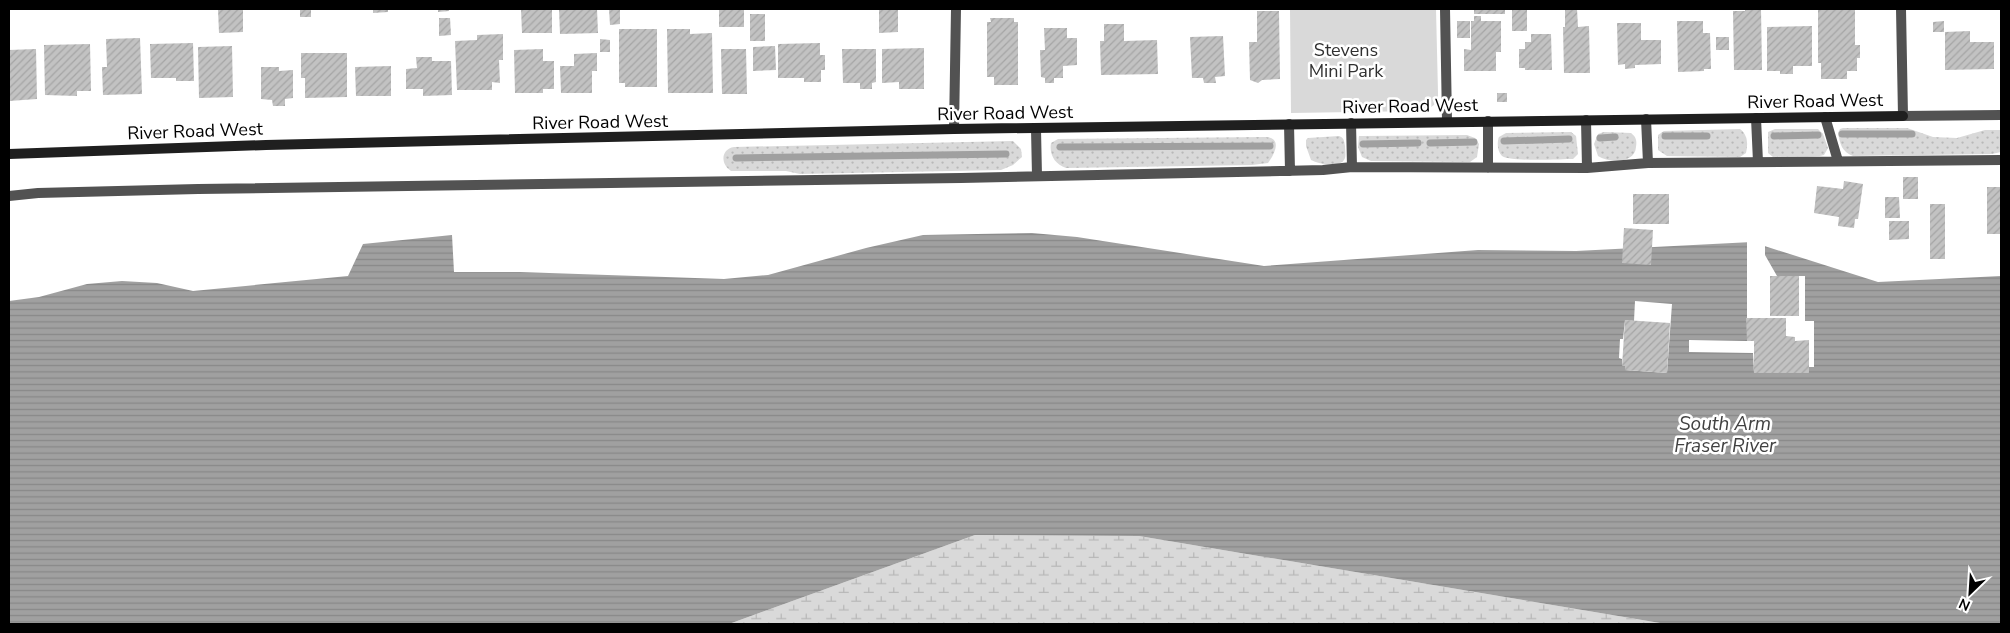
<svg xmlns="http://www.w3.org/2000/svg" width="2010" height="633" viewBox="0 0 2010 633" font-family="'Nunito Sans',sans-serif">
<defs>
<pattern id="grass-dots" width="8" height="8" patternUnits="userSpaceOnUse" patternTransform="scale(1.25)"><rect width="8" height="8" fill="#d9d9d9"/><path d="M2 2h.1M6 6h.1" fill="none" stroke="#b8b8b8" stroke-width="1.8" stroke-linecap="round"/></pattern>
<pattern id="wetland-marsh" width="20" height="14" patternUnits="userSpaceOnUse" patternTransform="scale(1.25)"><rect width="20" height="14" fill="#d9d9d9"/><path d="M1 5h8M5 5V1M11 12h8M15 12V8" fill="none" stroke="#b8b8b8"/></pattern>
<pattern id="water-rules" width="6" height="5" patternUnits="userSpaceOnUse" patternTransform="scale(1.25)"><rect width="6" height="5" fill="#a0a0a0"/><path d="M0 2.5h6" fill="none" stroke="#888"/></pattern>
<pattern id="building-hatch" width="6" height="6" patternUnits="userSpaceOnUse" patternTransform="scale(1.25)"><rect width="6" height="6" fill="#c2c2c2"/><path d="M-1 1l2-2M0 6l6-6M5 7l2-2" fill="none" stroke="#a5a5a5"/></pattern>
</defs>
<rect width="100%" height="100%" fill="#fff"/>
<path fill="url(#grass-dots)" d="M1843,128H1907L1933,137L1957,138L1985,130H2000L2001,131V152L1992,154L1853,156C1842,152 1840,144 1838,133L1840,129Z
M1740,129C1748,135 1748,144 1746,153L1740,157L1667,156L1658,150V135L1664,131Z
M1775,129H1818L1823,134L1828,148L1824,155L1820,156L1773,157L1768,153V132Z
M1571,132L1576,136L1578,154L1573,159C1562,159 1509,162 1502,156C1497,151 1497,142 1499,137L1506,133Z
M1604,132L1631,133C1636,137 1637,140 1636,147C1635,164 1609,163 1598,156L1594,144L1598,134Z
M1467,135L1475,138L1479,144L1477,157L1470,162H1465L1371,161L1362,157L1358,147L1359,136H1362Z
M1339,136C1344,138 1344,140 1345,146C1345,149 1346,155 1345,158C1341,169 1319,164 1311,160L1306,146V140L1308,138Z
M1266,137C1283,138 1274,155 1268,163L1252,165L1066,168C1055,164 1049,155 1051,143L1058,139Z
M1013,141L1021,149L1022,157L1013,165L1001,170L800,174L786,171H731C720,164 721,149 734,147Z"/>
<path fill="url(#wetland-marsh)" d="M975,535L1139,536L1666,624H729Z"/>
<path fill="#d9d9d9" d="M1290,9H1436L1438,93C1439,105 1430,109 1419,111L1291,113Z"/>
<path fill="url(#water-rules)" d="M1032,233L1077,237L1264,266L1478,250L1576,251L1752,242L1878,282L2001,276V624H1666L1139,536L975,535L729,624H9V301L39,297L87,284L122,281L157,283L193,291L348,276L363,244L452,235L454,272H520L724,279L768,275L866,248L923,235Z"/>
<path fill="#fff" d="M1747,240L1765,244V255L1777,276H1805V321H1814V367H1809V373H1754L1753,353L1689,352V340L1747,341Z
M1635,301L1672,304L1667,373L1625,370V366H1622V359L1619,358L1620,339H1623L1625,320L1634,321Z"/>
<g fill="none" stroke-linecap="round" stroke-linejoin="round">
<path stroke="#a0a0a0" stroke-width="7" d="M1842,134H1912
M1665,136H1707
M1774,136L1818,135
M1600,138L1615,137
M1504,141L1569,139
M1430,143L1474,142
M1363,144L1418,143
M1060,147L1270,146
M736,158L1006,154"/>
</g>
<path fill="url(#building-hatch)" d="M218,9H243V32L219,33Z
M300,9H311V17H300Z
M373,9H388V12L373,13Z
M438,9H449V11L438,12Z
M521,9H552V33H522Z
M559,9H597L598,33L560,34Z
M609,9H620V24L610,25Z
M719,9H744V27H719Z
M879,9H898V32L879,33Z
M1474,9H1505V14H1474Z
M1512,9H1527V31H1512Z
M1565,9H1577L1578,27L1589,26L1590,73H1564L1563,27H1565Z
M1745,9H1761L1762,70H1734L1733,11H1745Z
M1818,9H1855V45H1860V58H1857V71H1847V79H1821V63H1818Z
M1257,11H1279L1280,79L1262,80L1258,83L1250,80L1249,42H1257Z
M750,14H765V41H750Z
M1474,16H1481V21H1501V52H1496V71H1464V49L1471,50V21H1474Z
M439,18H450L451,35L439,36Z
M990,18H1014V22H1018V85H994V77H987V22H991Z
M1457,21H1470V38H1457Z
M1677,21H1703V33H1710L1711,69H1704V71L1678,72Z
M1944,21V32H1933V22Z
M1617,23H1641V40H1661V64L1635,65V68L1625,69V64L1618,65Z
M1104,24H1124V41L1157,40L1158,74L1101,75L1100,41H1104Z
M1812,26V66H1793V74H1780V71H1767V27Z
M1044,28H1067V38H1077V65L1063,66V78H1054V83H1045V78L1041,77L1040,50H1045Z
M619,29H657V87H625V83H619Z
M667,29H690V34L712,33L713,93H668Z
M1970,31V42H1994V69L1945,70V32Z
M503,34V60H499L500,83L492,82V90H457L455,41L477,40V35Z
M1531,34H1551L1552,70H1525V68H1519V49H1525V42H1531Z
M1223,36L1225,76L1215,77L1216,83H1204L1203,78H1192L1190,37Z
M1716,37H1729V50H1716Z
M140,38L142,94L103,95L102,67H107L106,39Z
M600,39L610,40V52H600Z
M193,43L194,81H176V78H151L150,44Z
M820,43V55H825V70H821V82H804V78H778V44Z
M90,44L91,91H77V96L45,95L44,45Z
M232,46L233,97L199,98L198,47Z
M775,46L776,70L753,71V47Z
M924,48V89H899V82L882,83V49Z
M36,49L37,99L9,101V50Z
M543,49V61H554V89H543V93H515L514,50Z
M721,49H746L747,94H722Z
M842,49H876V82L872,83V89H860V83H843Z
M301,53H347V97L305,98V78H301Z
M597,53V71H592V93H561L560,66H574V54Z
M416,57H432V61H451L452,95L423,96V89H406V69L417,68Z
M391,66V96H356L355,67Z
M261,67H279V71L293,70V98L285,99V106H273L272,100L261,99Z
M1497,93H1507V102H1497Z
M1903,177H1918V199H1903Z
M1844,181L1863,184L1858,219H1855L1854,228L1838,226L1839,217L1814,213L1817,186L1843,189Z
M1987,187H2001V234H1987Z
M1633,194H1669V224H1633Z
M1885,197H1899L1900,218H1885Z
M1930,204H1945V259H1930Z
M1889,221H1909V239L1889,240Z
M1624,228L1653,230L1651,265L1622,263Z
M1770,276H1799V316H1770Z
M1746,318H1786V336L1795,337V341L1809,340V373H1754V341H1747Z
M1625,320L1670,323L1667,373L1625,370V366H1622Z"/>
<g fill="none" stroke-linecap="round" stroke-linejoin="round">
<path stroke="#525252" stroke-width="10" d="M1825,117L1838,161
M1756,118L1758,162
M1646,119L1648,163
M1586,120L1587,168
M1488,121V168
M1351,123L1352,167
M1289,124L1290,171
M1036,129L1037,176
M9,196L38,193L198,189L961,178L1323,170L1352,167L1587,168L1648,163L2001,160"/>
<path stroke="#525252" stroke-width="10" d="M1445,9L1447,121
M1901,9L1903,116
M954,129L956,9"/>
<path stroke="#525252" stroke-width="10" d="M1903,116L2001,115"/>
<path stroke="#1f1f1f" stroke-width="10" d="M9,154L266,145L954,129L1903,116"/>
</g>
<g text-anchor="middle" stroke-width="5" stroke-linejoin="round" paint-order="stroke">
<g font-size="18" fill="#303030" stroke="#fff">
<text x="1346" y="56">Stevens<tspan x="1346" dy="21">Mini Park</tspan></text>
</g>
<g font-size="18" fill="#000" stroke="#fff">
<text transform="translate(1815 101) rotate(-1)" y="6">River Road West</text>
<text transform="translate(1410 106) rotate(-1)" y="6">River Road West</text>
<text transform="translate(1005 113) rotate(-1)" y="6">River Road West</text>
<text transform="translate(600 122) rotate(-1)" y="6">River Road West</text>
<text transform="translate(195 131) rotate(-2)" y="6">River Road West</text>
</g>
<g font-size="19" font-style="italic" fill="#414141" stroke="#fff">
<text x="1725" y="430">South Arm<tspan x="1725" dy="22">Fraser River</tspan></text>
</g>
</g>
<rect width="2010" height="633" fill="none" stroke="#000000" stroke-width="20"/>
<g transform="translate(1970 593) rotate(205)" stroke="#ffffff" stroke-width="4" paint-order="stroke">
<path d="M0-4L9 19L0 12L-9 19Z" fill="#000000"/>
<text y="-8" font-size="14" font-weight="bold" text-anchor="middle" fill="#000000">N</text>
</g>
</svg>
